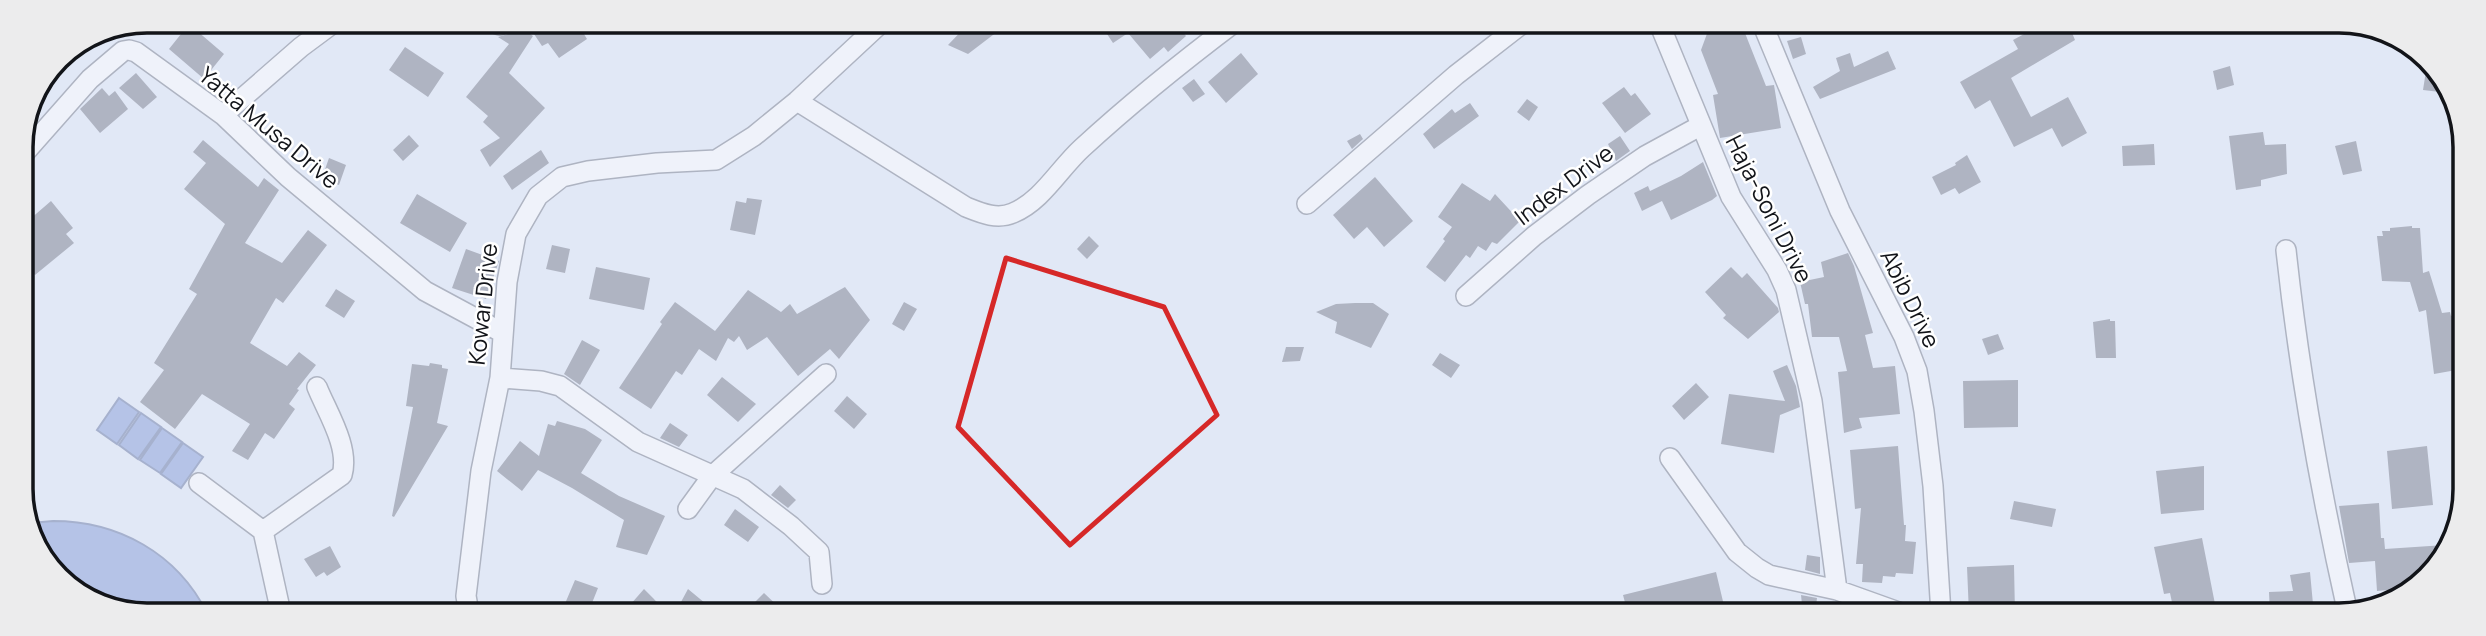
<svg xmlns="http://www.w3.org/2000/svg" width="2486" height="636" viewBox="0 0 2486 636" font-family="Manrope,sans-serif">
<rect width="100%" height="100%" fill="#e1e8f6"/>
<path fill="#7e98d5" stroke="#5e709d" stroke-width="2" d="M119,398L139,412L117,444L97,430Z
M141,413L161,427L138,459L119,445Z
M162,428L182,442L160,473L140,460Z
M183,443L203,457L181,488L161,474Z
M53,521C118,521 177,553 207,613L122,612L58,578L29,523Z"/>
<path fill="#717784" d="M511,21L533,36L509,73L545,108L490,167L480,150L500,138L483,122L488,116L466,97L509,44L498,37L508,34L512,29Z
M553,21H576L587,39L559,58L548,43L542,46L534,34Z
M970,22H1010L968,54L948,45Z
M1099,22H1174L1186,36L1168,52L1164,47L1150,59L1128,33L1113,43Z
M1729,23H1741L1766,86L1774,85L1781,128L1720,138L1713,95L1718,94L1701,50L1708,31Z
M2045,23H2068L2075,40L2011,78L2031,117L2068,97L2087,133L2062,147L2052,128L2014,147L1990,100L1975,109L1960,82L2018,49L2013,40Z
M189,24L224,54L204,79L169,49Z
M1801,37L1806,54L1793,59L1787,41Z
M405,47L444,73L428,97L389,70Z
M1888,51L1896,69L1820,99L1813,87L1840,71L1836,58L1850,53L1854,67Z
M1241,53L1258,74L1226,103L1208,82Z
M2428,58L2441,83L2440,92L2423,90Z
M2230,66L2234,85L2217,90L2213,71Z
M136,73L157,97L143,109L119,88Z
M1194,79L1205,94L1193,102L1182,88Z
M1624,87L1631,96L1635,93L1651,114L1625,133L1602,103Z
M102,88L109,96L115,91L128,109L100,133L80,109Z
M1527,99L1538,107L1529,121L1517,112Z
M1470,103L1479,116L1434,149L1423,134L1452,109L1455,113Z
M2263,132L2265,145L2286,144L2287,174L2261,180V186L2236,190L2229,136Z
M1360,134L1363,139L1352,149L1347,141Z
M409,135L419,146L403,161L393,150Z
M1620,136L1630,151L1616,161L1608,144Z
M203,140L258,187L264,178L279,190L245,243L282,263L308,230L327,245L283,303L276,298L250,343L287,366L299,352L316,365L297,389L299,390L289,404L295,409L274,439L265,433L248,460L232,451L250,424L202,394L175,429L140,402L164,370L154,363L197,294L189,289L225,224L184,189L206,163L193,152Z
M2356,141L2362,171L2343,175L2335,146Z
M2154,144L2155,165L2123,166L2122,146Z
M541,150L549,163L512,190L503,176Z
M1967,155L1981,182L1959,194L1955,188L1941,195L1932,177L1956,165L1955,163Z
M329,158L346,165L339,185L322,178Z
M1703,162L1717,196L1712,200L1671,220L1662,201L1642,211L1634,193L1648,186L1650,191L1681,176Z
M1375,177L1413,221L1384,247L1367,227L1354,239L1333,215Z
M1462,183L1490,201L1495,194L1520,221L1497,244L1492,242L1486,251L1478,246L1470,258L1466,255L1445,282L1426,267L1445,241L1443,239L1452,227L1438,217Z
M417,194L467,223L450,252L400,223Z
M747,198L762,200L755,235L730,230L736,201L746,203Z
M51,201L73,228L66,234L74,243L35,275L29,268L22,274V226Z
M2412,226V228H2420L2423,273L2429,271L2442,313L2450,312L2451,316L2462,314V369L2434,374L2426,310L2419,312L2410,282L2382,281L2377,236H2383L2382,231H2390V228Z
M1089,236L1099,246L1087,259L1077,249Z
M552,245L570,249L565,273L546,269Z
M466,249L499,261L486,299L452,288Z
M1848,253L1854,266L1873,333L1865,335L1873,368L1895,366L1900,414L1859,418L1862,428L1844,433L1838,372L1847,371L1839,337H1812L1808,304H1805L1800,282L1824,277L1821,262Z
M596,267L650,278L644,310L589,299Z
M1731,267L1742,278L1747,273L1778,308L1779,312L1748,339L1723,318L1726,315L1705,292Z
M845,287L870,320L839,359L830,349L798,376L767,337L747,350L739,336L734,342L728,338L716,361L699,349L682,375L676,371L651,409L619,388L662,324L660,322L675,302L715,331L748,290L781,312L790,304L797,314Z
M336,289L355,301L344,318L325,306Z
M904,302L917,309L904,331L892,324Z
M1355,303H1373L1389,314L1371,348L1335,333L1337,322L1316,312L1336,304Z
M2110,319V321H2115L2116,358H2096L2093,322Z
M1998,334L2004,349L1988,355L1982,339Z
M582,340L600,350L580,385L564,374Z
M1286,347H1304L1300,361L1282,362Z
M1440,353L1460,365L1451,378L1432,365Z
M430,363L442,365V368L448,369L437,423L448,426L394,517L392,516L413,407L406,406L412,364L429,366Z
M1787,365L1796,386L1800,407L1780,415L1774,453L1721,444L1729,394L1785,401L1773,371Z
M722,377L756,404L738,422L707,395Z
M2018,380V427L1964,428L1963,381Z
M1696,383L1709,397L1684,420L1672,406Z
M847,396L867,414L854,429L834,411Z
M557,421L585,429L602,440L581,473L619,496L665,516L647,555L616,547L624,520L572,488L538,470L522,491L497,471L520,441L539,456L548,424L555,426Z
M670,423L688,435L679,447L660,438Z
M1898,446L1904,525H1906L1905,541L1916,542L1913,574L1896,573L1895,577L1883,576L1882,583L1862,582L1863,564H1856L1861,508L1855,509L1850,450Z
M2427,446L2433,505L2392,509L2387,451Z
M2204,466V510L2161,514L2156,471Z
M780,485L796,500L788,508L771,495Z
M2014,501L2056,509L2052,527L2010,519Z
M2379,503L2381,538H2384L2385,549L2445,545L2422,584L2412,588L2377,591L2375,561L2349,563L2339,506Z
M735,509L759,527L748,542L724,525Z
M2202,538L2215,604L2174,612L2170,593L2164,594L2154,547Z
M330,546L341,567L327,576L324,572L316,577L304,559Z
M1807,555L1820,557V574L1805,570Z
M2014,565L2015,614H1969L1967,567Z
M1716,572L1726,614H1696L1694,607L1666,614H1628L1623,595Z
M2310,572L2314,615H2270L2269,592L2293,591L2290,575Z
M575,580L598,588L588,613H561Z
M644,589L653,598L667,613H623Z
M688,589L717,613H675Z
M764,593L785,613H744Z
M1801,595L1817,598L1815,614H1803Z"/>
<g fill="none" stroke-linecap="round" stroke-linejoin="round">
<defs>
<path id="minor" d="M490,21L500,25
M1659,23L1731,197L1777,270L1786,290L1812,401L1837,590
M1762,23L1840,211L1904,337L1917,371L1924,411L1933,486L1941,614
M797,101L966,207C981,213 997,220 1013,213C1042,201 1059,169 1082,148C1131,103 1182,62 1235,22
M223,115L301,47L336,21
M21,157L90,79L123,51L129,50L136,52L223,115L288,177L425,291L503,333
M1307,204L1456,75L1523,23
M2286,250C2299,372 2321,494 2348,614
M1466,296L1534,236L1588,195L1645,156L1700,126
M500,378L541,381L560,386L638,442L743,489L791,526L819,552L822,584
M1670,458L1737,552L1757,568L1769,575L1837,590L1904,614
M199,483L263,531L281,613
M688,509L712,476L826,374
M263,531L342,475C350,447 327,412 317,387
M469,613L466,596L481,471L500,378L507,282L516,234L538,196L562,177L588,171L657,163L716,160L754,136L797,101L882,22"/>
</defs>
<use href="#minor" stroke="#707683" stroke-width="22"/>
<use href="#minor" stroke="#fff" stroke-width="19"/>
</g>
<path d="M0 0H2486V636H0ZM1006,258L1164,307L1217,415L1070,545L958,427Z" fill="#e1e8f6" fill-opacity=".55" fill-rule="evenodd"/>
<path fill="none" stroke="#d62828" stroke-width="5" stroke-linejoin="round" d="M1006,258L1164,307L1217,415L1070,545L958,427Z"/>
<g text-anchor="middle" stroke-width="5" stroke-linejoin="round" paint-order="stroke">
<g font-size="23" fill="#121419" stroke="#fff">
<text transform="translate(269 128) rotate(40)" y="8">Yatta Musa Drive</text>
<text transform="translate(1564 185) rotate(-37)" y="8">Index Drive</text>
<text transform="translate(1769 209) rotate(63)" y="8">Haja-Soni Drive</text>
<text transform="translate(1910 299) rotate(64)" y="8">Abib Drive</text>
<text transform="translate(483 304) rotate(-84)" y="8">Kowar Drive</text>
</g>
</g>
<path d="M0 0H2486V636H0ZM147 33H2339A114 114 0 0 1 2453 147V489A114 114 0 0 1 2339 603H147A114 114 0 0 1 33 489V147A114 114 0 0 1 147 33Z" fill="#ececed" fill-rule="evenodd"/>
<path fill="none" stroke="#121419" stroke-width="3.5" d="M147 33H2339A114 114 0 0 1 2453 147V489A114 114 0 0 1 2339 603H147A114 114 0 0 1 33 489V147A114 114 0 0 1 147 33Z"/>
</svg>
